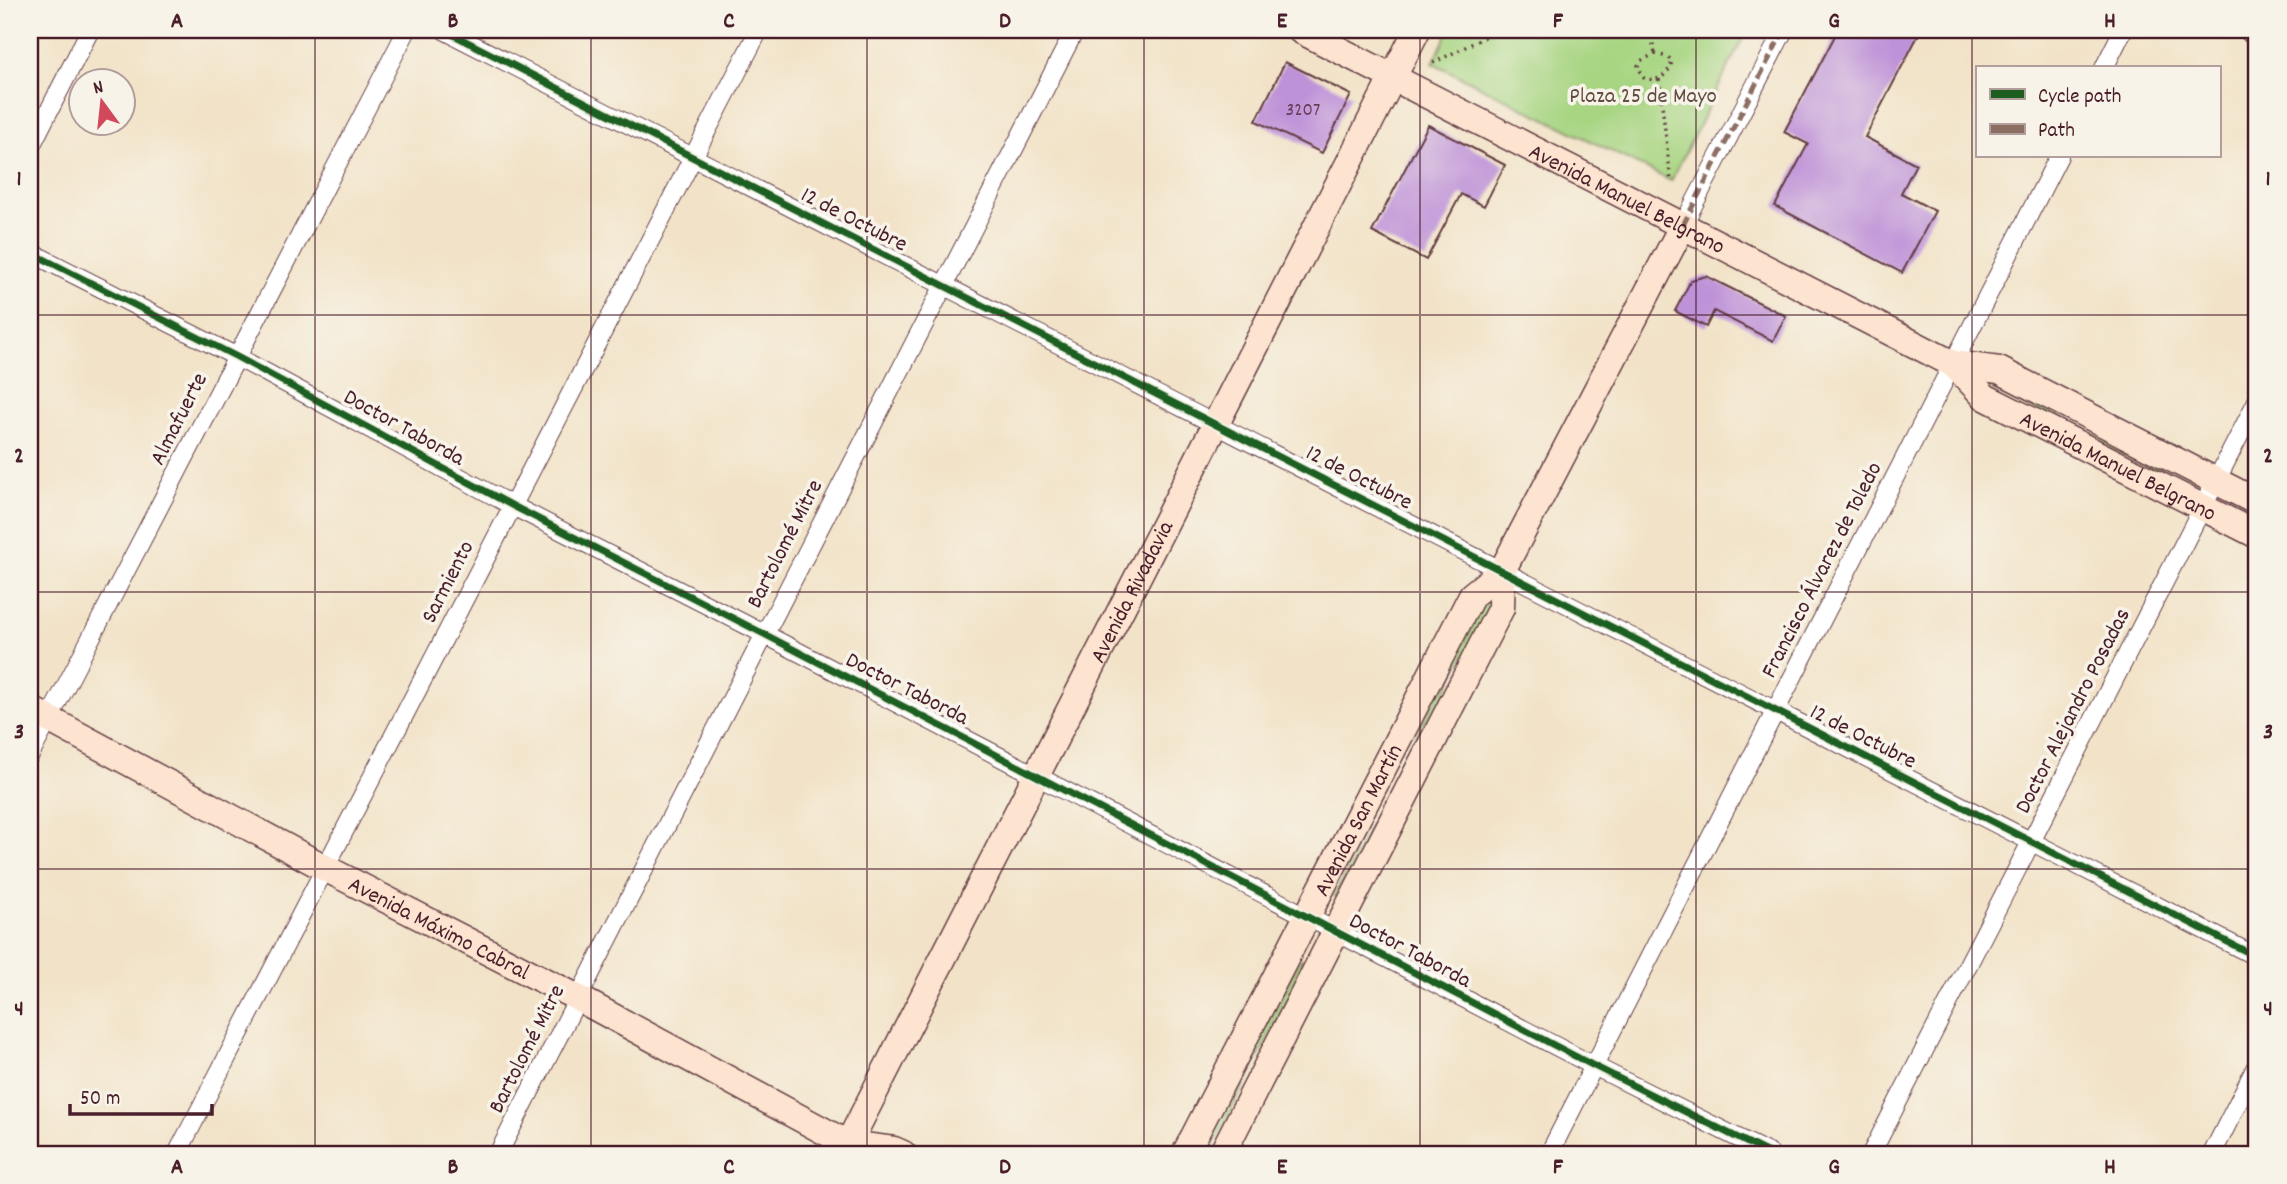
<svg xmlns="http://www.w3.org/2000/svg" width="2287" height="1184" viewBox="0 0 2287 1184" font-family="Dekko,sans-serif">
<rect width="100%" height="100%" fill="#f7f3e8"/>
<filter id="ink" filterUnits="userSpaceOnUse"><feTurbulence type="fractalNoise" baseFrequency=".0143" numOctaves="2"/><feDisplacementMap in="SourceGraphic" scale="14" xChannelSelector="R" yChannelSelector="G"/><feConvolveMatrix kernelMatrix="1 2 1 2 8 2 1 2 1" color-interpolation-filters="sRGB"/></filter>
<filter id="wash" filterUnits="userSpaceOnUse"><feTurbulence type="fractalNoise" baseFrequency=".00686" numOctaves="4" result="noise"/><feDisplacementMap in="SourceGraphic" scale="28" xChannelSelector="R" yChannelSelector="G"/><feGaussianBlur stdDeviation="1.57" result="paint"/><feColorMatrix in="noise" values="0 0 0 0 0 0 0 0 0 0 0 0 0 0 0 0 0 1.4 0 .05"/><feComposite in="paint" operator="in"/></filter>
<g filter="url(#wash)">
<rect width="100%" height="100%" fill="#f2e3c8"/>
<path fill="#a7d582" stroke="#787a56" stroke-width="2" d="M1449,30H1747L1671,181L1433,63Z
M1986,379L2190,483L2188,488L1984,384Z
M1488,596L1493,599L1340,898L1334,896Z
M1301,959L1307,962L1209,1154H1202Z"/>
<g id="blocks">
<path fill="#be92d8" d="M1838,30H1921L1865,137L1916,164L1901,193L1935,211L1902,273L1775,206L1808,144L1784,132Z
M1285,62L1351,95L1322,153L1256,121Z
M1428,125L1505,165L1484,206L1461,194L1426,260L1372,232Z
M1706,276L1786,316L1773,341L1714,311L1706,327L1675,311L1691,280Z"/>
</g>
</g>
<g filter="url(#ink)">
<use href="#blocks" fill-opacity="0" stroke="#633c43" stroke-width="2"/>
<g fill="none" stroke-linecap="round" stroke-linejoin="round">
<defs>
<path id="street" d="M444,30L2257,957
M2104,68L2123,30
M30,148L90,30
M1683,225L1784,30
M30,252L237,357L513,506L764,634L1594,1066L1770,1154
M30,755L407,30
M30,1152L35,1154
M177,1154L759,30
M498,1154L1075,30
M1549,1154L2059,156
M1871,1154L2257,401
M2212,1154L2257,1065"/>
<g id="secondary">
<path id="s1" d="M1300,30L1953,364L1999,370L2257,502"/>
<path d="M2253,30L2257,32"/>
<path id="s2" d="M1953,364L1985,397L2257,535"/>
<path id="s3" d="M30,709L325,868L578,998L848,1144L859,1154"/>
<path d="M848,1144L894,1150L903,1154"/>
<path id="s4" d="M843,1154L1417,30"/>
<path id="s5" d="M1185,1154L1472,595L1502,571L1683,225"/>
<path d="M1222,1154L1501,608L1502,571"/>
</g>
</defs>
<use href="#street" stroke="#633c43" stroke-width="20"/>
<use href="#secondary" stroke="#633c43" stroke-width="29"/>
<path stroke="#633c43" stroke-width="3.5" stroke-dasharray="2 5" stroke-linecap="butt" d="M1650,30L1655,54
M1655,54L1668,57L1672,61C1669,75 1658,83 1644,78L1638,66L1640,61Z
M1433,63L1499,30
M1659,79L1671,181"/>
<use href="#street" stroke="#fff" stroke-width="18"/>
<use href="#secondary" stroke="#fde4d0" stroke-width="26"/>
<path stroke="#8d6e63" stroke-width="5" stroke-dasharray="10 5" stroke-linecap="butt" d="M1683,225L1784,30"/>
<defs>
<path id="cycleway" d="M444,30L2257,957
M30,252L237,357L513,506L764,634L1594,1066L1770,1154"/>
</defs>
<use href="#cycleway" stroke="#f7f3e8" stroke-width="11"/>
<use href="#cycleway" stroke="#1b5e20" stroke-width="7"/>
</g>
</g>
<path fill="none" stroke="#4a1f2b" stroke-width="2" stroke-opacity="0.55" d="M315,30V1154M591,30V1154M867,30V1154M1144,30V1154M1420,30V1154M1696,30V1154M1972,30V1154M30,315H2257M30,592H2257M30,869H2257"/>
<g text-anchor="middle" stroke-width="7" stroke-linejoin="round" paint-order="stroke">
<g font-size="19" fill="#673c56">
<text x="1303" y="115">3207</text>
</g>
<g font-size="23" fill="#614c41" stroke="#f7f3e8">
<text x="1643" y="102">Plaza 25 de Mayo</text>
</g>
<g font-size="23" fill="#4a1f2b" stroke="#f7f3e8">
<text dy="8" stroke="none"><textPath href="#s1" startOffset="368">Avenida Manuel Belgrano</textPath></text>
<text transform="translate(855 218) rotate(27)" y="8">12 de Octubre</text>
<text transform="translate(177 418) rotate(-63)" y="8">Almafuerte</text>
<text transform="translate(405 426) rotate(29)" y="8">Doctor Taborda</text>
<text dy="8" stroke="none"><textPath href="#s2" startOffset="196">Avenida Manuel Belgrano</textPath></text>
<text transform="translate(1360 476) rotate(27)" y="8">12 de Octubre</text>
<text transform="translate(783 543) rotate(-63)" y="8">Bartolomé Mitre</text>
<text transform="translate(1820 569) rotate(-63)" y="8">Francisco Álvarez de Toledo</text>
<text transform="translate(446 581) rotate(-63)" y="8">Sarmiento</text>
<text dy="8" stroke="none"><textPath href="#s4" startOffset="632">Avenida Rivadavia</textPath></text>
<text transform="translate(908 687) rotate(27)" y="8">Doctor Taborda</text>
<text transform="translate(2071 710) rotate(-63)" y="8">Doctor Alejandro Posadas</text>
<text transform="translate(1864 735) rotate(27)" y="8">12 de Octubre</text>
<text dy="8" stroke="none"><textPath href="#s5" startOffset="376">Avenida San Martín</textPath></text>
<text dy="8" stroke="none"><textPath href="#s3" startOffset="464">Avenida Máximo Cabral</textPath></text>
<text transform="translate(1411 949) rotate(28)" y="8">Doctor Taborda</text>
<text transform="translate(525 1048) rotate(-63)" y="8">Bartolomé Mitre</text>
</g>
</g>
<rect width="2287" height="1184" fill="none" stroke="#f7f3e8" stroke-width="77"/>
<rect x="1976" y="66" width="245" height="91" fill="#f7f3e8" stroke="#b29e9c" stroke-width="2"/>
<rect x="1990" y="89" width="35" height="10" fill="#1b5e20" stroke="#b29e9c" stroke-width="2"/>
<text x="2038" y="102" font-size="21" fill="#4a1f2b">Cycle path</text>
<rect x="1990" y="124" width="35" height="10" fill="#8d6e63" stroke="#b29e9c" stroke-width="2"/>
<text x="2038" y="136" font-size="21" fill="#4a1f2b">Path</text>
<g transform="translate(102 102) rotate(345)"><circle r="33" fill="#f7f3e8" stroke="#b29e9c" stroke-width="2"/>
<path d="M0-5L12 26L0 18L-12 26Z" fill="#d1495b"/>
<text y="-10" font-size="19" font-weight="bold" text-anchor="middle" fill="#4a1f2b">N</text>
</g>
<path d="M70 1104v10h142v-10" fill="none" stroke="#4a1f2b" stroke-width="3.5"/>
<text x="80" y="1104" font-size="21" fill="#4a1f2b" stroke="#f7f3e8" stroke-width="5" paint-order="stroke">50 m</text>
<rect x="38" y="38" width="2210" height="1108" fill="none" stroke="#4a1f2b" stroke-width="2.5"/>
<g font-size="23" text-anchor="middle" font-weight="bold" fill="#4a1f2b">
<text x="177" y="27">A</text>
<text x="453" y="27">B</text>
<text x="729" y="27">C</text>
<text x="1005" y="27">D</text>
<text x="1282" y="27">E</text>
<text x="1558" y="27">F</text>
<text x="1834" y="27">G</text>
<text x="2110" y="27">H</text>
<text x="19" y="185">1</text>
<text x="2268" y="185">1</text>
<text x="19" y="462">2</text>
<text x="2268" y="462">2</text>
<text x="19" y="738">3</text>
<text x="2268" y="738">3</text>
<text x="19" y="1015">4</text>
<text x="2268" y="1015">4</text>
<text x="177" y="1173">A</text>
<text x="453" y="1173">B</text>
<text x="729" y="1173">C</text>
<text x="1005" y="1173">D</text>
<text x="1282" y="1173">E</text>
<text x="1558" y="1173">F</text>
<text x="1834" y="1173">G</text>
<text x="2110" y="1173">H</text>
</g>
</svg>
